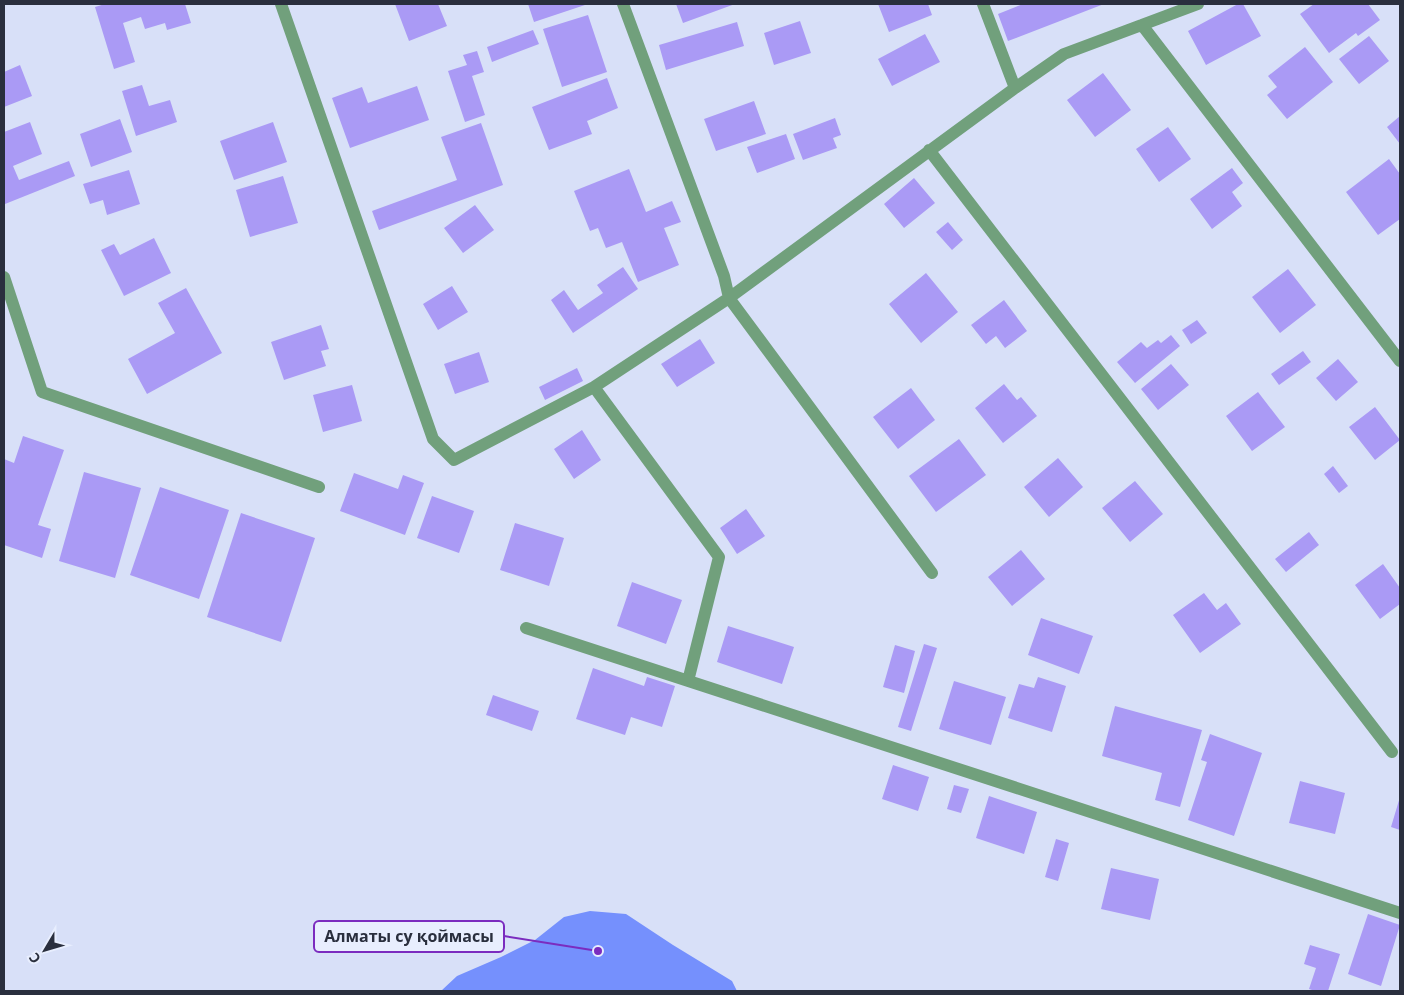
<svg xmlns="http://www.w3.org/2000/svg" width="1404" height="995" viewBox="0 0 1404 995" font-family="'Open Sans',sans-serif">
<rect width="100%" height="100%" fill="#d8e0f8"/>
<path fill="#7590fd" d="M590,911L626,914L673,945L732,981L737,991H441L457,976L501,957L535,940L564,917Z"/>
<path fill="#aa9af5" d="M105,4H185L191,23L167,30L165,23L145,29L141,17L123,23L135,62L114,69L95,7Z
M395,4H438L447,26L409,41Z
M528,4H588L534,22Z
M676,4H735L683,23Z
M878,4H928L932,15L889,32Z
M1023,4H1104L1008,41L998,14Z
M1238,4H1243L1261,36L1206,65L1188,31Z
M1314,4H1368L1380,20L1358,36L1356,33L1329,53L1300,14Z
M588,15L607,72L562,87L543,29Z
M800,21L811,53L774,65L764,33Z
M737,22L744,46L666,70L659,45Z
M533,30L539,44L492,62L487,47Z
M925,34L940,62L892,86L878,59Z
M1369,36L1389,61L1359,84L1339,59Z
M1305,47L1333,82L1287,119L1267,95L1277,87L1268,76Z
M477,51L484,72L472,76L485,115L465,122L448,71L467,65L463,55Z
M20,65L32,96L4,107V72Z
M1103,73L1131,110L1095,137L1067,100Z
M607,78L618,108L587,121L592,134L549,150L532,107Z
M142,85L149,106L170,100L177,122L136,136L122,91Z
M417,86L429,120L350,148L332,98L362,87L368,103Z
M754,101L766,134L716,151L704,119Z
M1400,116V144L1387,127Z
M835,118L841,135L833,138L837,148L803,160L793,134Z
M120,119L132,152L91,167L80,134Z
M30,122L42,154L13,166L19,180L69,161L75,176L5,204L4,200V132Z
M273,122L287,162L234,180L220,141Z
M481,123L503,185L379,230L372,211L457,180L441,137Z
M1168,127L1191,159L1159,182L1136,149Z
M786,134L795,159L757,173L747,147Z
M1389,159L1400,174V219L1378,235L1346,192Z
M1232,168L1243,183L1232,192L1242,206L1212,229L1190,199Z
M629,169L646,212L672,201L681,222L664,228L679,265L638,282L622,242L606,248L598,228L590,231L574,191Z
M129,170L140,204L107,215L103,200L90,204L83,184Z
M283,176L298,223L250,237L236,190Z
M914,178L935,203L904,228L884,204Z
M475,205L494,230L463,253L444,228Z
M948,222L963,240L952,250L936,232Z
M154,238L171,273L124,296L101,250L114,244L120,255Z
M623,267L638,289L573,333L551,300L564,290L578,310L603,293L597,285Z
M1288,269L1316,305L1280,333L1252,297Z
M926,273L958,312L921,343L889,304Z
M452,286L468,312L438,330L423,304Z
M186,288L222,353L147,394L128,359L175,333L158,303Z
M1004,300L1027,331L1005,348L996,336L986,344L971,325Z
M1197,320L1207,333L1191,344L1182,330Z
M321,325L329,349L321,351L326,366L284,380L271,342Z
M1171,335L1180,346L1135,383L1117,362L1141,342L1147,348L1158,340L1161,343Z
M700,339L715,363L677,387L661,364Z
M1303,351L1311,362L1279,385L1271,374Z
M479,352L489,382L455,394L444,364Z
M1338,359L1358,382L1336,401L1316,378Z
M1171,364L1189,385L1158,410L1141,389Z
M577,368L583,381L545,400L539,387Z
M1004,384L1017,400L1021,397L1037,416L1003,443L975,408Z
M352,385L362,421L323,432L313,395Z
M911,388L935,420L898,449L873,417Z
M1258,392L1285,427L1252,451L1226,416Z
M1375,407L1400,440L1375,460L1349,427Z
M582,430L601,460L574,479L554,449Z
M23,436L64,450L38,525L51,529L42,558L4,545V459L14,463Z
M959,439L986,475L936,512L909,476Z
M1058,458L1083,487L1049,517L1024,487Z
M1333,466L1348,486L1339,493L1324,474Z
M84,472L141,488L115,578L59,561Z
M354,473L398,489L403,475L424,483L405,535L340,511Z
M1135,481L1163,514L1130,542L1102,508Z
M160,487L229,510L199,599L130,575Z
M432,496L474,511L459,553L417,538Z
M746,509L765,536L737,554L720,528Z
M241,513L315,538L281,642L207,617Z
M515,523L564,538L549,586L500,570Z
M1309,532L1319,545L1286,572L1275,559Z
M1021,550L1045,579L1012,606L988,577Z
M1383,564L1400,588V604L1380,619L1355,585Z
M632,582L682,600L666,644L617,626Z
M1204,593L1217,610L1226,603L1241,624L1200,653L1173,615Z
M1041,618L1093,636L1079,674L1028,655Z
M728,626L794,647L782,684L717,662Z
M924,644L937,648L911,731L898,727Z
M895,645L915,651L904,693L883,687Z
M593,668L644,686L647,677L675,686L662,727L631,717L625,735L576,719Z
M1038,677L1066,686L1052,732L1008,718L1019,684L1034,688Z
M954,681L1006,697L991,745L939,729Z
M493,695L539,711L532,731L486,715Z
M1115,706L1202,730L1180,807L1155,800L1162,773L1102,756Z
M1210,734L1262,753L1234,836L1188,820L1207,762L1201,760Z
M893,765L929,777L918,811L882,799Z
M1300,781L1345,793L1335,834L1289,823Z
M954,785L969,789L961,813L947,809Z
M989,796L1037,812L1024,854L976,838Z
M1400,797V830L1391,827Z
M1056,839L1069,843L1058,881L1045,877Z
M1111,868L1159,879L1150,920L1101,909Z
M1368,914L1400,925L1381,986L1348,974Z
M1310,945L1340,954L1328,991H1315L1309,989L1316,968L1304,964Z"/>
<g fill="none" stroke-linecap="round" stroke-linejoin="round">
<path stroke="#71a07c" stroke-width="12" d="M281,4L433,439L454,460L594,387L719,557L688,681
M623,4L724,276L729,298L932,573
M983,4L1015,88
M1142,25L1400,361
M929,150L1392,752
M4,277L42,392L319,487
M594,387L729,298L1015,88L1064,54L1198,4
M526,628L1400,913"/>
</g>
<path fill="none" stroke="#7b2cbf" stroke-width="2" d="M598 951L504 936"/>
<circle fill="#7b2cbf" stroke="#e8eefe" stroke-width="2" cx="598" cy="951" r="5"/>
<rect fill="#e8eefe" stroke="#7b2cbf" stroke-width="2" x="314" y="921" width="190" height="31" rx="5"/>
<g font-size="16" text-anchor="middle" font-weight="bold" fill="#2a2f3e">
<text x="409" y="942">Алматы су қоймасы</text>
</g>
<rect width="1404" height="995" fill="none" stroke="#2a2f3e" stroke-width="10"/>
<g transform="translate(45 950) rotate(232)" stroke="#e8eefe" stroke-width="4" paint-order="stroke">
<path d="M0-4L9 19L0 12L-9 19Z" fill="#2a2f3e"/>
<text y="-8" font-size="14" font-weight="bold" text-anchor="middle" fill="#2a2f3e">С</text>
</g>
</svg>
